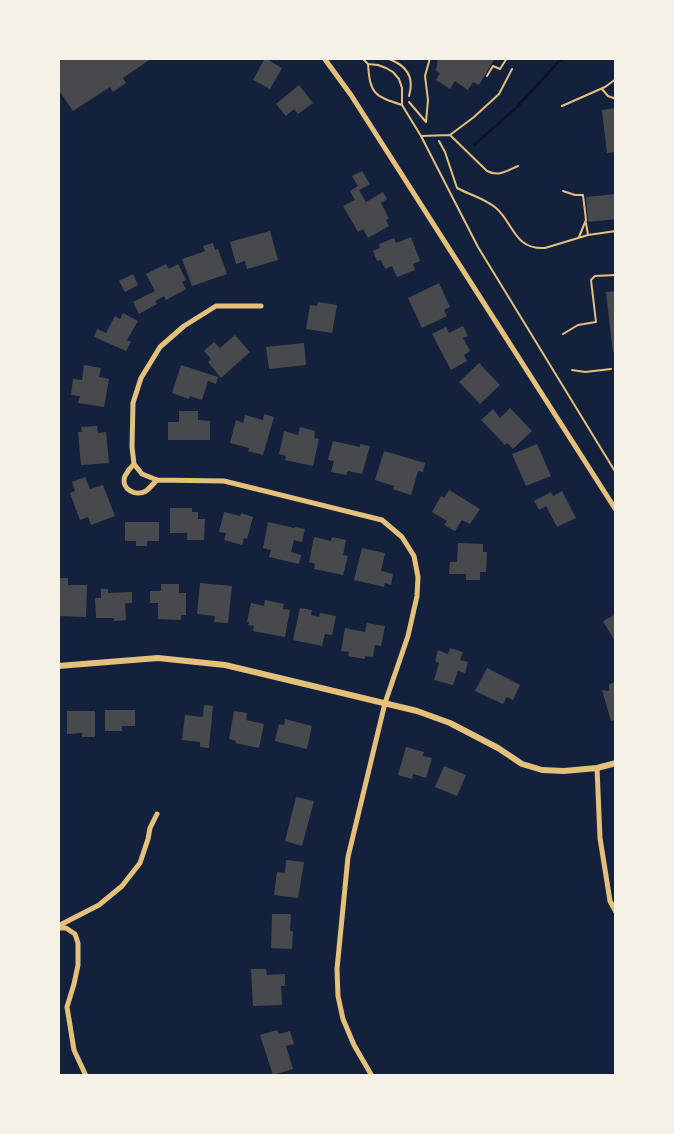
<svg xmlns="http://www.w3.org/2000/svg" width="674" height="1134" viewBox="0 0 674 1134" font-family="Literata,serif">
<rect width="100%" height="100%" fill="#14213d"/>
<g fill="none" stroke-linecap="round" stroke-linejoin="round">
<path stroke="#0b132b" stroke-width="3" d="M474,145L517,107L562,58"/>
</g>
<path fill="#48494c" d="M63,58H152L123,78L126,83L113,92L110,87L73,111L58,89V62Z
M265,58L282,68L270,89L253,80Z
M438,58H495L479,85L473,82L468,90L455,81L450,89L436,80L440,73L436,71Z
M299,85L313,103L298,114L294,109L286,116L276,104Z
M616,108V152L607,153L602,110Z
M362,171L370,184L359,190L366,202L383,192L387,199L381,203L389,218L386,220L389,226L368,238L363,229L358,232L343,206L355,200L350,191L358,186L352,176Z
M616,194V219L588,222L586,197Z
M270,231L278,260L247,269L245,261L236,264L230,242Z
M411,237L420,261L413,264L415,270L397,277L392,266L385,269L381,260L377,261L373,251L380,248L379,244L394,238L396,243Z
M213,243L215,250L218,249L227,274L192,286L182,259L205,251L203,246Z
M166,264L169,269L178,264L186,280L182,282L186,289L166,300L164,296L155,301L157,304L139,314L133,302L155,291L146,274Z
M133,274L138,285L125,292L119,281Z
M439,283L450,307L444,310L447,316L422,328L408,298Z
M616,291V352H613L606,292Z
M318,302L337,305L332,333L306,329L310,305L317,306Z
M123,313L138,321L127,340L131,342L126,351L94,337L97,329L106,333L115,316L120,319Z
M463,326L468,336L463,338L470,351L464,355L467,361L451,370L432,334L446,327L449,333Z
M235,335L250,352L221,378L208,362L211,359L204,351L214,342L220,348Z
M304,343L306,365L269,369L266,347Z
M479,363L500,385L480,404L459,382Z
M84,365L101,368L99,377L109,379L104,407L78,403L80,396L71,395L73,379L82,380Z
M181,365L218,377L216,384L208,381L202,400L190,396L189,399L172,393Z
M510,408L532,431L513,449L507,443L505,445L481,420L493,409L500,418Z
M179,411H198V420L210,421V440H168V422H179Z
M264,414L274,417L263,455L248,451L249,448L230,443L236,420L243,423L245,415L263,420Z
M97,426L98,433L106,432L109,463L81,465L78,432H82L81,427Z
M300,427L315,431L314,438L319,439L313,466L285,460L286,456L279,454L284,431L298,435Z
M333,441L360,447V444L370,446L362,474L348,471L346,475L331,472L334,461L328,460Z
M537,444L551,476L526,486L512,454Z
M384,451L425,463L423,472L418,471L411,495L393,489L394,486L375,480Z
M85,477L90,489L103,485L115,516L91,525L88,517L80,520L70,493L75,491L72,482Z
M449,490L480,509L470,524L462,520L455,531L444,525L447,521L432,512L441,496L444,498Z
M562,491L576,518L557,527L546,506L539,510L534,501L551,492L553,496Z
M170,508H192V512H198V519H205L204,540H187V533H170Z
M224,512L240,516L241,513L253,517L247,539L244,538L242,545L224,540L226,533L219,532Z
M125,522H159V541H147V546H136V541H125Z
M268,522L294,528L295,527L305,529L302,542L294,540L291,552L301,555L299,564L269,557L271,550L263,548Z
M314,537L331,541L332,537L346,540L343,555L348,556L343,575L314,569L315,564L309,562Z
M458,543L483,544V552H487L486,572H480V580H466V574H449L450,562H457Z
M362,548L385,553L381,571L393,574L391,585L385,583L384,587L354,580Z
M58,578H68V585H87L86,617L58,616Z
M200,583L232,586L228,623L214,622L215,616L197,614Z
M161,584H179V593H186V615H181V620L158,619V603H150V591H161Z
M101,589H108V593L132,592V603H125L126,620L114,621V618H96L95,598H101Z
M265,600L284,604L283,609L290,610L285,637L253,631L254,626L248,625L249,622H247L251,603L264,606Z
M300,608L312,610L311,615L319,617L320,613L336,616L332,635L325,634L322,646L293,640Z
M616,614V643L603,621Z
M367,623L385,626L381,646L375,645L373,657L365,656V659L348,656L349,652L341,651L345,628L365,632Z
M450,648L463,652L460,660L468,662L465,673L458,671L453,685L434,680L439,663L435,661L438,650L448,654Z
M487,668L520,685L513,700L507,697L503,704L475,691Z
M616,682V720L611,721L602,690L609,691V684Z
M204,705L213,706L209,748L200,747V742L182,740L185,715L203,717Z
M105,710H135V726H122V731H105Z
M67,711H95V737H82V733L67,734Z
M234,711L247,713L246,720L264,724L259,748L235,743L236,741L229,739Z
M285,719L312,726L307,749L275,741L279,724L284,725Z
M406,747L424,752L423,756L432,758L426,778L413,774L412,779L398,775Z
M444,766L466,775L457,796L435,787Z
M296,797L314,801L302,846L285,841Z
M286,860L304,862L298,898L274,895L277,872L285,873Z
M272,914H291L290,931H293L292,949L271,948Z
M251,969H266L267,975L285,974V986H281L282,1005L253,1006Z
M277,1030L279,1034L290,1031L294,1044L286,1046L293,1069L273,1075L260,1035Z"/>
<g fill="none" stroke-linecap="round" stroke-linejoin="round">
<path stroke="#e5c07b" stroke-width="2" d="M386,58C405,64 415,76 409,96
M487,76L493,66L500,69L507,58
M602,89L608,96L616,99
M409,102L426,122L428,100L425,76L430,58
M562,106L605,87L616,79
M439,141L445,152L457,188C470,195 484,198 496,208C513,222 514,250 545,248L588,235L616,231
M563,191L575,195H583L586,220L579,237
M586,223L588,235
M563,334L578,325L596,322L591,280L595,276L616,275
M572,370L585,372L611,369"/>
<path stroke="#e5c07b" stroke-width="2" d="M362,58L368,64L378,65L386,68L393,72L399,79L402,88V105L421,136L478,247L616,473
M368,64C370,94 374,96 402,105
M450,135L474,117L499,94L512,69
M421,136L450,135L487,171C499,177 506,171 518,166"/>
<path stroke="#e5c07b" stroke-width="5" d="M324,58L351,95L616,510
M261,306H216L184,326L160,347L141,378L133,403L132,447L134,464L142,474L157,480L224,481L382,520L402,537L414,556L418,577L417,596L408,636L385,703L348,857L337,969L338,996L343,1019L354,1045L372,1076
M134,464C131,467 127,472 125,476C120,489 136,497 146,491C150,488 154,483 157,480
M597,768L600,838L610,901L616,912
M58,926L99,905L122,886L140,863L148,839L150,828L157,814
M58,928H66L75,934L78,943V965L74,984L67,1007L74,1050L86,1076"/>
<path stroke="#e5c07b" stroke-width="6" d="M58,666L158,658L225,665L417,711L450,723L498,748L522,764L542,770L564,771L597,768L616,763"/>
</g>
<rect width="674" height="1134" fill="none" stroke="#f6f1e7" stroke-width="120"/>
</svg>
